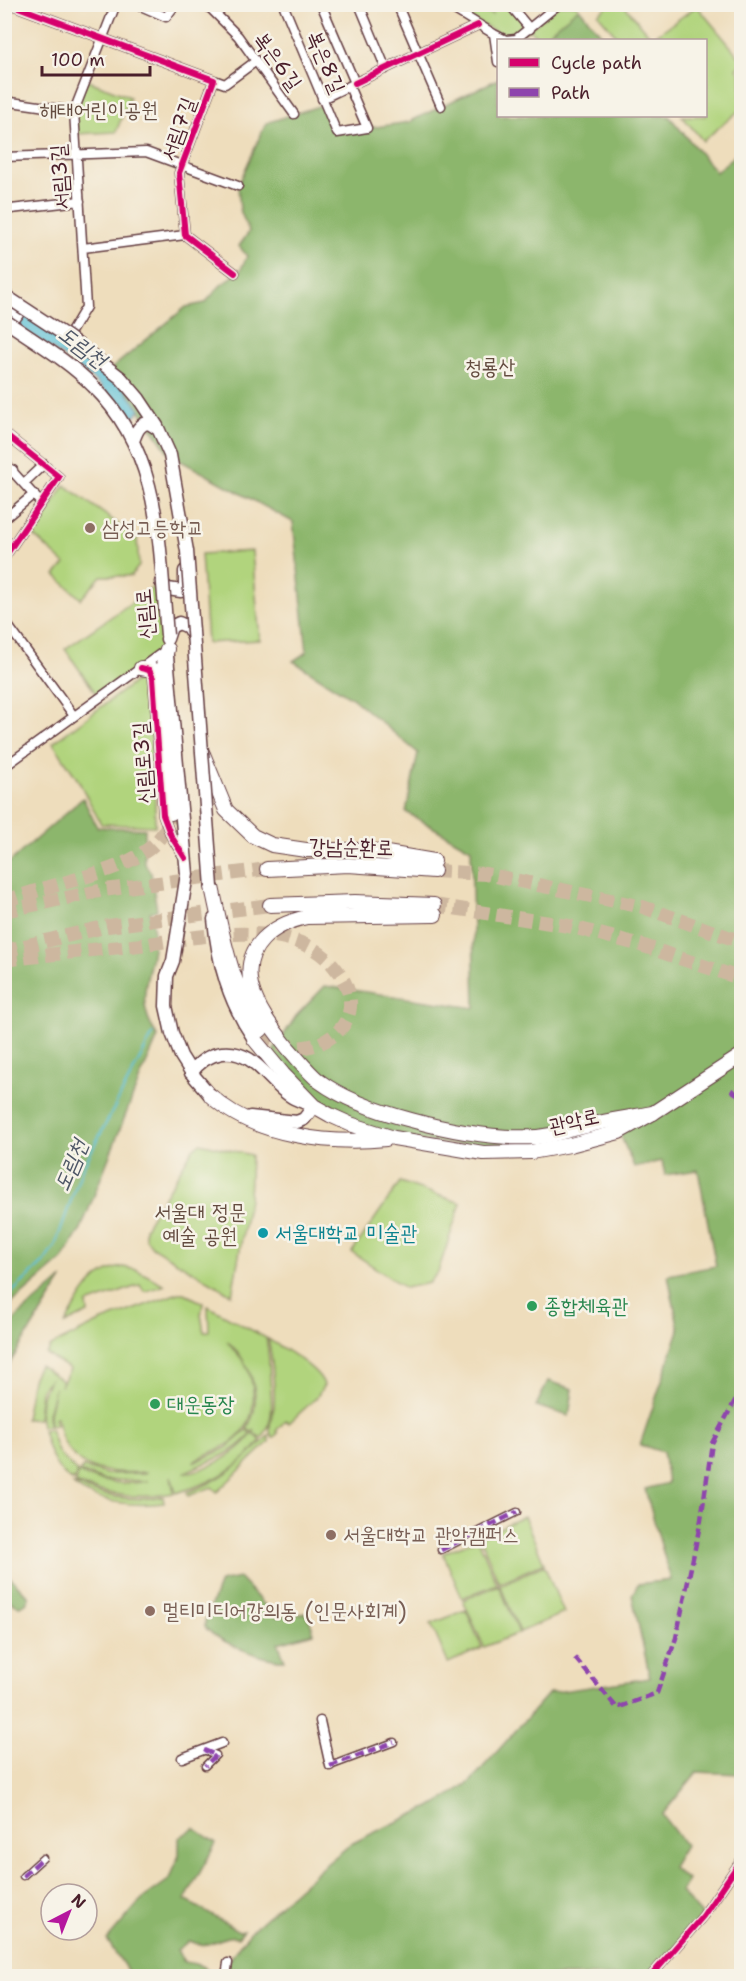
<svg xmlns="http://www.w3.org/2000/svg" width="746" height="1981" viewBox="0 0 746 1981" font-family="'Shantell Sans','Poor Story',sans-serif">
<rect width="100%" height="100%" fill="#f7f3e8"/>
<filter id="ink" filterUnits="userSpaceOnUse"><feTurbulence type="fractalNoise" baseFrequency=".0167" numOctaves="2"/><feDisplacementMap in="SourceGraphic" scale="12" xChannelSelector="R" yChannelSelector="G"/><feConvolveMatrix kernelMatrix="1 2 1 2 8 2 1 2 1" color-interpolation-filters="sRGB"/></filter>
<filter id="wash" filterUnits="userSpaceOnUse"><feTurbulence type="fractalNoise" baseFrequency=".008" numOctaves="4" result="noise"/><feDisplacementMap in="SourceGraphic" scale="24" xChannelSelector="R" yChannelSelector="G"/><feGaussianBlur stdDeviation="1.35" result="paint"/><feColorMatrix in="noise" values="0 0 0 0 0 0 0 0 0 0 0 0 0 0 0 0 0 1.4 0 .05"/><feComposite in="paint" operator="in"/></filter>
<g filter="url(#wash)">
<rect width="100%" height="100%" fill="#eeddbc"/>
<path fill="#b1d47d" stroke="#7e7a54" stroke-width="1.5" d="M610,4L624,5L652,38L697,6L741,59V65L737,69L741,74V109L703,141L682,116H706V40H620L598,14Z
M445,5H474L492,15L491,5H509L530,29L559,5H576L579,8L540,40L530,30L512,40Z
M86,80L130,97L116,132L76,134L74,111Z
M65,485L137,538L139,566L131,576H101L81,599L55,575L65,564L33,535Z
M252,551L260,640L207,643L201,554Z
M161,582L167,649L99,698L65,649Z
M140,678L148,683L155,793V826L101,824L78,780L53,743Z
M200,1143L251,1155L249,1199L232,1295L152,1247L145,1237V1228L193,1149Z
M400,1182L461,1203L438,1272L429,1283L405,1288L352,1252Z
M123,1267L137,1270L165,1285L147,1291H144L140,1285L87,1304L88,1313L65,1324C80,1300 91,1271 123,1267Z
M178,1293H184L203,1303L201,1315L204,1332L209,1331L208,1306L266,1338C269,1352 269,1362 270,1376C271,1397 276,1419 262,1438L253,1433L254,1430L252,1432L247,1429C265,1398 251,1363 227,1341C231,1348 239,1354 244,1362C258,1387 258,1423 233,1441C221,1450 202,1454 193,1463L226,1448L247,1430L251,1434C234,1456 206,1461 184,1473C208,1470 238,1454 252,1434L261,1440C242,1468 211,1483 179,1492L176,1493L171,1476L174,1493C139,1500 107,1496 75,1483L79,1473C99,1483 127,1485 148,1481L103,1480L80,1472L83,1467L106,1474L146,1473V1472C100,1475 64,1470 57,1417L55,1418L56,1425L50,1426L49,1414L55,1388L48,1414L49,1426L42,1427C38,1407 40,1394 51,1378L41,1389L38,1419H25L32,1379L39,1365L62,1380L60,1387L70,1369L46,1354L51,1346L100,1322Z
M268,1339C283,1348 320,1369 324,1385L317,1397L289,1423L286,1420L276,1431L278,1433L273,1438C266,1429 273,1416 274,1406C275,1388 272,1356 268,1339Z
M50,1429L58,1452L78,1473L73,1481C55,1472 47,1448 43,1430Z
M269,1435V1442L217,1492L212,1487L188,1496L187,1492C221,1482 245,1460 269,1435Z
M72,1484C80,1486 87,1490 95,1492C117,1499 141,1500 163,1497L164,1503C135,1507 94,1503 72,1484Z
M524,1516L544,1563L499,1583L480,1537Z
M478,1539L497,1584L462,1598L443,1553Z
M544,1565L564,1613L520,1632L500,1585Z
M499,1585L519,1633L484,1647L463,1600Z
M466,1610L482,1648L448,1663L431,1624Z"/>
<path fill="#8cb66c" stroke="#6b6a4c" stroke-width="1.5" d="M579,8L606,40H540Z
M498,79V116H669L716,172L741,150L742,1771L739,1774L697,1772L662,1815L685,1845L672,1867L687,1880L681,1892L703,1916L651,1976H226L228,1963L238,1947L253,1929L319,1870L351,1844L371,1834L440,1802L470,1782L549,1693L650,1678L632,1595L638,1584L671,1580L645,1489L668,1483L663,1452L640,1445L679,1330L668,1275L716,1266L698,1170L665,1175L662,1161L634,1167L619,1132L531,1152L394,1138L330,1115L269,1058L296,1016L325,986L475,1008L471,849L406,812L418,753L352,698L293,661L307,652L293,522L170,455L111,369L186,307L205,303L220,286L240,271L247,256L239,246L249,232L240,210L238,186L266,123L325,104L337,133L409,122Z
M83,798L97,827L145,829L144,862L151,873L157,910L150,912C151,919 154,928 154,936C153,976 131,997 158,1037L140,1078L81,1229L62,1260L5,1309V866Z
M63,1278L5,1371V1331L18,1316Z
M548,1381L573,1389L569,1416L536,1406Z
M4,1571L29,1597L26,1603L20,1606C13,1605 9,1601 5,1596Z
M239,1578L276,1617L307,1613L314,1633L278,1643L285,1660C265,1661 218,1642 205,1627V1621L220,1582Z
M194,1828L216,1843L185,1900L239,1931L244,1930L238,1937C220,1933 212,1952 189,1941L177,1950L184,1962C198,1964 206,1966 215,1976H131L107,1940L142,1899L170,1879L179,1855V1838Z"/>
<path fill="#59bfd6" stroke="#526f80" stroke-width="1.5" d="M4,298L117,378L140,410L135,417C119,416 111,397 101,387C75,362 34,338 5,317Z"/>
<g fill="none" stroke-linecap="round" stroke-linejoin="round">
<path stroke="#59bfd6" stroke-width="2" d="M4,1300L44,1262L55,1246L82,1169L153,1034"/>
</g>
</g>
<g filter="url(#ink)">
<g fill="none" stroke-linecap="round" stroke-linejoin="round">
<path stroke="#cdb79f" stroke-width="14" stroke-dasharray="14 7" stroke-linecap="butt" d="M434,871L486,874L643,907L742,942
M4,901C25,894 46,888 67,882C104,871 161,859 171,815
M434,905L569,926L641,945L742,979
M4,911L104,890L267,869
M4,951L108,926L270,905
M4,960C47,955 89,950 132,946C192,939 294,913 336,969C345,980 351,993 350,1007C347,1039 306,1055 279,1044C272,1041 266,1035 261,1030"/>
<defs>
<path id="pedestrian" d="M441,1550L517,1512
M204,1750L216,1755L205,1766
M330,1766L394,1742
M23,1876L43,1858"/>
<path id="minor" d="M10,4L214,80L179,173L185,235L235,273
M136,4L166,17L176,4
M206,4L238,36L294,114
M283,4L337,133L367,128L349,86L355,83L321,4
M359,4L386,69
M397,4L441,106
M445,4L494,34L498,62
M509,4L530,29
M494,34L506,40L516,39L559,4
M214,80L225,84L256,61
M355,83L478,25
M322,99L349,86
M4,101L74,111
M4,157L146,152L238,186
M11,209L80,201
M83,248L185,235
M4,332L10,324
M68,337L86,307L74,111L116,4
M4,433L59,477L4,558
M4,462L41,503
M4,479L13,470
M24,483L44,464
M4,519L34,494
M4,620L74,716
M150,671L153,678L163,815L171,836L183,856
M4,767L167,649
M320,1721L330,1766
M182,1758L222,1743
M226,1976L228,1963
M651,1976L703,1916L742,1859"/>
<path id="secondary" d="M10,324L21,308
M161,582L168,589L181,591L185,586V571
M167,639L171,627L179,623L188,627L193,637
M167,656L187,874L173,961L167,976L166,1006L172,1033L181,1056L193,1075L211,1096
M214,919C218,964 229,1002 254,1039
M191,1073C199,1062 208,1055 222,1053C255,1049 268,1083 292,1097C299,1101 307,1103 314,1106L304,1119L297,1122L250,1117"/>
<path id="primary" d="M254,1039L283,1074L314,1106L330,1115L350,1124L394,1138L483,1153L531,1152L570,1145L619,1132L653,1113L742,1055
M211,1096C254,1136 330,1145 386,1139"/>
<path id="trunk" d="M167,649L160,678L171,813
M141,668L153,670L160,678
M203,754L226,810L253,836L272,845L306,850H369L434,861
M267,869L348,865L434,871
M212,887C223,937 231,987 261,1030
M270,905L355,902L434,905
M435,915L307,917C274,924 242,946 251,985C257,1009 273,1029 288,1048C298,1059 308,1072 319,1081C345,1100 380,1112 411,1120C451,1131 496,1139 537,1137C553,1136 570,1129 586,1126C608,1120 631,1117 653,1113"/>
</defs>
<use href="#pedestrian" stroke="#633c41" stroke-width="9"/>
<use href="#minor" stroke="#633c41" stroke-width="11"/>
<use href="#secondary" stroke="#633c41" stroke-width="15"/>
<use href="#primary" stroke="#633c41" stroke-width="16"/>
<use href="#trunk" stroke="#633c41" stroke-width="16"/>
<use href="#pedestrian" stroke="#fff" stroke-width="6"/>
<use href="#minor" stroke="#fff" stroke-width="8"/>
<use href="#secondary" stroke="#fff" stroke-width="12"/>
<use href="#primary" stroke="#fff" stroke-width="14"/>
<use href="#trunk" stroke="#fff" stroke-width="14"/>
<defs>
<path id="secondary-bridge" d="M4,295L68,337L121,378L139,399L157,426L170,455L187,551L212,887
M4,320C33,340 69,361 93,386C162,453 159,546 167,635
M133,441C136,433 139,423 149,423L158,429"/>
</defs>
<use href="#secondary-bridge" stroke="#633c41" stroke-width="15" stroke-linecap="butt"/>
<use href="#secondary-bridge" stroke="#fff" stroke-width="12"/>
<path stroke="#8e44ad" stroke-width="4.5" stroke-dasharray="9 4.5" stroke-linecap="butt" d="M731,1090L742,1097
M441,1550L517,1512
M575,1658L617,1708L657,1693L676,1638L701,1520L712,1443L742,1388
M204,1750L216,1755L205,1766
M330,1766L394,1742
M23,1876L43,1858"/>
<defs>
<path id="cycleway" d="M10,4L214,80L179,173L185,235L235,273
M355,83L478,25
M4,433L59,477L4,558
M141,668L149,670L153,678L163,815L171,836L185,858
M651,1976L703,1916L742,1859"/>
</defs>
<use href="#cycleway" stroke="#f7f3e8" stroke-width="10"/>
<use href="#cycleway" stroke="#d6006c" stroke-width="6"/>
</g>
</g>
<g fill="#8d6e63" stroke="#f7f3e8" stroke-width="2">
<circle cx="90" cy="528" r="6"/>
<circle cx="331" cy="1535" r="6"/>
<circle cx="150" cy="1611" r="6"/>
</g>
<circle fill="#0f9aa8" stroke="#f7f3e8" stroke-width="2" cx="263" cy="1233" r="6"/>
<g fill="#2e9e5b" stroke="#f7f3e8" stroke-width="2">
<circle cx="532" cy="1306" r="6"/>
<circle cx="155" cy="1404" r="6"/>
</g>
<g text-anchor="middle" stroke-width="5" stroke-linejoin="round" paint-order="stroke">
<g font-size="21" fill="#4a1f2b" stroke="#f7f3e8">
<text transform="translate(278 61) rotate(54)" y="7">복은6길</text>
<text transform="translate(326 62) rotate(67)" y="7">복은8길</text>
<text transform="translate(178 129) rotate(-70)" y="7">서림7길</text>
<text transform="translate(60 177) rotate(-94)" y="7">서림3길</text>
<text transform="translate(145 614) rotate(-95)" y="7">신림로</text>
<text transform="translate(143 763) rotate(-94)" y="7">신림로3길</text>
<text transform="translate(351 847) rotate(1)" y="7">강남순환로</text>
<text transform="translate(574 1121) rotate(-13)" y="7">관악로</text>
</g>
<g font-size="21" fill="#644c40" stroke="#f7f3e8">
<text x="99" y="117">해태어린이공원</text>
<text x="490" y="374">청룡산</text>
<text x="200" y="1219">서울대 정문<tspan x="200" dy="24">예술 공원</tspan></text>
</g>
<g font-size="21" fill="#785e54" stroke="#f7f3e8" text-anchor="start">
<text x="102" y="535">삼성고등학교</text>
<text x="343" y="1542">서울대학교 관악캠퍼스</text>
<text x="162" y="1618">멀티미디어강의동 (인문사회계)</text>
</g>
<g font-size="21" fill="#0d838f" stroke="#f7f3e8" text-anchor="start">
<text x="275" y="1240">서울대학교 미술관</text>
</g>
<g font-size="21" fill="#27864d" stroke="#f7f3e8" text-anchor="start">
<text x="544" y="1313">종합체육관</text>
<text x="167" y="1411">대운동장</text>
</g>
<g font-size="22" font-style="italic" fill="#4f5767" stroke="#f7f3e8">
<text transform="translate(83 346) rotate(37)" y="8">도림천</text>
<text transform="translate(70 1165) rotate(-67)" y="8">도림천</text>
</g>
</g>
<rect width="746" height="1981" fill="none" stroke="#f7f3e8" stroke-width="24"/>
<rect x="497" y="39" width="210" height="78" fill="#f7f3e8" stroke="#b29e9c" stroke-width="1.5"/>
<rect x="509" y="58" width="30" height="9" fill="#d6006c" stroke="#b29e9c" stroke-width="1.5"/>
<text x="551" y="69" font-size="18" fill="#4a1f2b">Cycle path</text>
<rect x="509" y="88" width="30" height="9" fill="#8e44ad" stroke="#b29e9c" stroke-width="1.5"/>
<text x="551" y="99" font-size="18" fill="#4a1f2b">Path</text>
<g transform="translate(69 1912) rotate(42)"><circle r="28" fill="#f7f3e8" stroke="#b29e9c" stroke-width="1.5"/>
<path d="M0-4.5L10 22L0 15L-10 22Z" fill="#b5179e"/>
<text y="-9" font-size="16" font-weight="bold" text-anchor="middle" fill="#4a1f2b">N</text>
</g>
<path d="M42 66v9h108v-9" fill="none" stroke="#4a1f2b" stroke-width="3"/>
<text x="51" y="66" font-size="18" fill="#4a1f2b" stroke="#f7f3e8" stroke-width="4.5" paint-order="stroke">100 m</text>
</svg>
